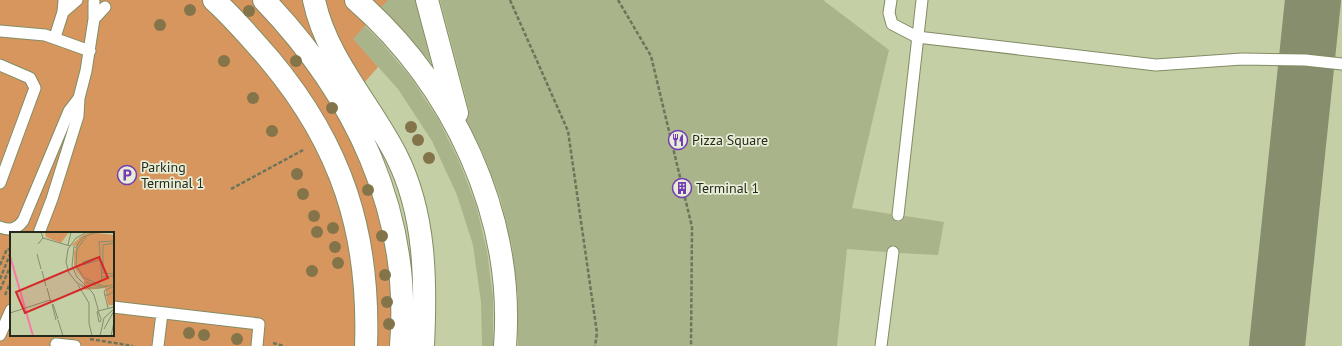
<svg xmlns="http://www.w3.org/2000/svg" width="1342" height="346" viewBox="0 0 1342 346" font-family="'PT Sans',sans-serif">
<rect width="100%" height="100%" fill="#c4cfa5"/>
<path fill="#d8965f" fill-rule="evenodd" d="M0,0H393L413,49L377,12L354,39L378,67L357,91V143L384,232L389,262L394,346H0ZM11,233H113V335H11Z"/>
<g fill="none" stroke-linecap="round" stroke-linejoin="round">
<path stroke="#868e6e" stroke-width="56" d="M1277,346L1313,0"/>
</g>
<path fill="#a9b48b" d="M388,0H415L431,63L400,26L381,7Z
M440,0H823L889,50L852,208L891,214L892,218L897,222L901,221L905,216L944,222L938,255L900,253L898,247L893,245L888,247L886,252L847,249L837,346H518V296L512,246L500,197L482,151L467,121L469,110Z
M365,26L381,42L412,79L438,119L459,161L476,205L487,251L493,298V346H482L481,302L473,245L457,195L432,141L398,89L353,39Z"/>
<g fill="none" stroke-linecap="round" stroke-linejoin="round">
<defs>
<path id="lane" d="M891,0L889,13L892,24L917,37L1156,65L1242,59L1305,60L1342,64
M63,12L77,0
M94,19L105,7
M0,31L45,35L90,51
M55,37L63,12L64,0
M0,65L30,78L35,88L0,183
M898,215L922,0
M0,227C10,231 17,229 23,221L69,111L79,98
M39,233L52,199L78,116L79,98L86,71L94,19V2
M113,307L259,324L257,346
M0,335L11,310
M56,344L75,346
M158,346L162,313
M881,346L893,252"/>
<path id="street" d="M214,0C234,18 252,39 270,60C342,146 370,234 366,346
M264,0C355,95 412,212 401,346
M314,0C326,58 370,104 396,155C426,214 426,282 423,346
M356,0C453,85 515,215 505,346
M427,0L457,113"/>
</defs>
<use href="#lane" stroke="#828c64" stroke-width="13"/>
<use href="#street" stroke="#828c64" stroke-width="24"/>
<path stroke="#6d7559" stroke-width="2.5" stroke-dasharray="4 2" stroke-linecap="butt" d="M510,0L568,131L597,333L595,346
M618,0L651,56L692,227L691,346
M231,189L305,149
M0,265L7,249L11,250
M0,279L11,252
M0,290L11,265
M5,295L11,281
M90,339L133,346
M273,343L284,346"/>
<use href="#lane" stroke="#fff" stroke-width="11"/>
<use href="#street" stroke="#fff" stroke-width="22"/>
</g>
<g fill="#84744a">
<circle cx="190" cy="10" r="6"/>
<circle cx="249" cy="11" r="6"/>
<circle cx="160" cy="25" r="6"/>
<circle cx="224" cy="61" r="6"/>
<circle cx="296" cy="61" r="6"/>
<circle cx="253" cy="98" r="6"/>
<circle cx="332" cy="108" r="6"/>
<circle cx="411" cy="127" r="6"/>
<circle cx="272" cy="131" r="6"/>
<circle cx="418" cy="140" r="6"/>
<circle cx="429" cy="158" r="6"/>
<circle cx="297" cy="174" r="6"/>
<circle cx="368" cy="190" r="6"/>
<circle cx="303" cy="194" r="6"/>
<circle cx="314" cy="216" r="6"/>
<circle cx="333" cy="228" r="6"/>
<circle cx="317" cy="232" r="6"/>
<circle cx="382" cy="236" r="6"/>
<circle cx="335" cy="247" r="6"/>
<circle cx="338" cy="263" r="6"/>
<circle cx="312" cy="271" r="6"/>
<circle cx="385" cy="275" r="6"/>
<circle cx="387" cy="302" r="6"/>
<circle cx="389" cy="324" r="6"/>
<circle cx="189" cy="333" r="6"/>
<circle cx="204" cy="335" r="6"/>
<circle cx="237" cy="339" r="6"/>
</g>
<defs>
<symbol id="restaurant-ring" viewBox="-11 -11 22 22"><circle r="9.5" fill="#e7edd7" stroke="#723db4" stroke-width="1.5"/><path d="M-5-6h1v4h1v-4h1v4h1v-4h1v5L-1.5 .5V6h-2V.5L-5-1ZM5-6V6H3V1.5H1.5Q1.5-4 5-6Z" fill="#723db4"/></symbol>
<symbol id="parking-ring" viewBox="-11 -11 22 22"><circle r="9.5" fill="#e7edd7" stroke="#723db4" stroke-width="1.5"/><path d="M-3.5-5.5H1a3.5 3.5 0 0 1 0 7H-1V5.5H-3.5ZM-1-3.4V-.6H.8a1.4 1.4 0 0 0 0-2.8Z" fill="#723db4"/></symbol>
<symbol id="building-ring" viewBox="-11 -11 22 22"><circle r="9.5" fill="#e7edd7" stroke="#723db4" stroke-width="1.5"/><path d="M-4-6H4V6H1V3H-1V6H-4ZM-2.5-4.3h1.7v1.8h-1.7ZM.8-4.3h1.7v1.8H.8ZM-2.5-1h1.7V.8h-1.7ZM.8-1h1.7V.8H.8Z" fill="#723db4"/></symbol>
</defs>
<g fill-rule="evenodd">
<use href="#restaurant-ring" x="667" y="129" width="22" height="22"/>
<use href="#parking-ring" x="116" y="164" width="22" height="22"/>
<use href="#building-ring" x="671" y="177" width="22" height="22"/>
</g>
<g text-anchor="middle" stroke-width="3.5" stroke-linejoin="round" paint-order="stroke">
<g font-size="14" fill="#262a1a" stroke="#e7edd7" text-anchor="start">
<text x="692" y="145">Pizza Square</text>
<text x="141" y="172">Parking<tspan x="141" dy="16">Terminal 1</tspan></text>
<text x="696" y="193">Terminal 1</text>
</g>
</g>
<g transform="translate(10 232)">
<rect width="104" height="104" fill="#c4cfa5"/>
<path d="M35,0H59L51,11L36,5ZM79,0L104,3V73H98L95,56L75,58L71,54L74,55V48L64,35V20L67,13L61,14L70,5Z" fill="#d8965f"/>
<path fill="none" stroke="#f77aa5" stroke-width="2" d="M0,24L23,104"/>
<path fill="none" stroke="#858d6d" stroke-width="1" d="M77,0L66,6L58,17L56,30L59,41L67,51L77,56H89L102,53M76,5L67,17L66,33L74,46L91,53M33,6L60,14M89,9L92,48M89,10L104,9M104,11L93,13V41L104,42M28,12L33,6L31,0M58,13L61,0M64,14L62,34L67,45L82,60L84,63L88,77V79L91,87V89L89,90L87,80L88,79L104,75M65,16L73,5L87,0M27,22L31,37M85,26L73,30V33L89,28M32,39L36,54M91,45L104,44M76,50L87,54H97M68,53L79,71V91L82,104M37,56L41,71M94,63H99L104,58M42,72L46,88M43,72L48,87M98,76L94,59L104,54M0,81L40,68L43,70M48,88L53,104M94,97L104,79M90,104L94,86L104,77M101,104L104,90"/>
<path fill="#d62828" fill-opacity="0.15" stroke="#d62828" stroke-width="2" d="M89,25L98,46L15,81L6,60Z"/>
<rect width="104" height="104" fill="none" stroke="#262a1a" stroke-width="2"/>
</g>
</svg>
